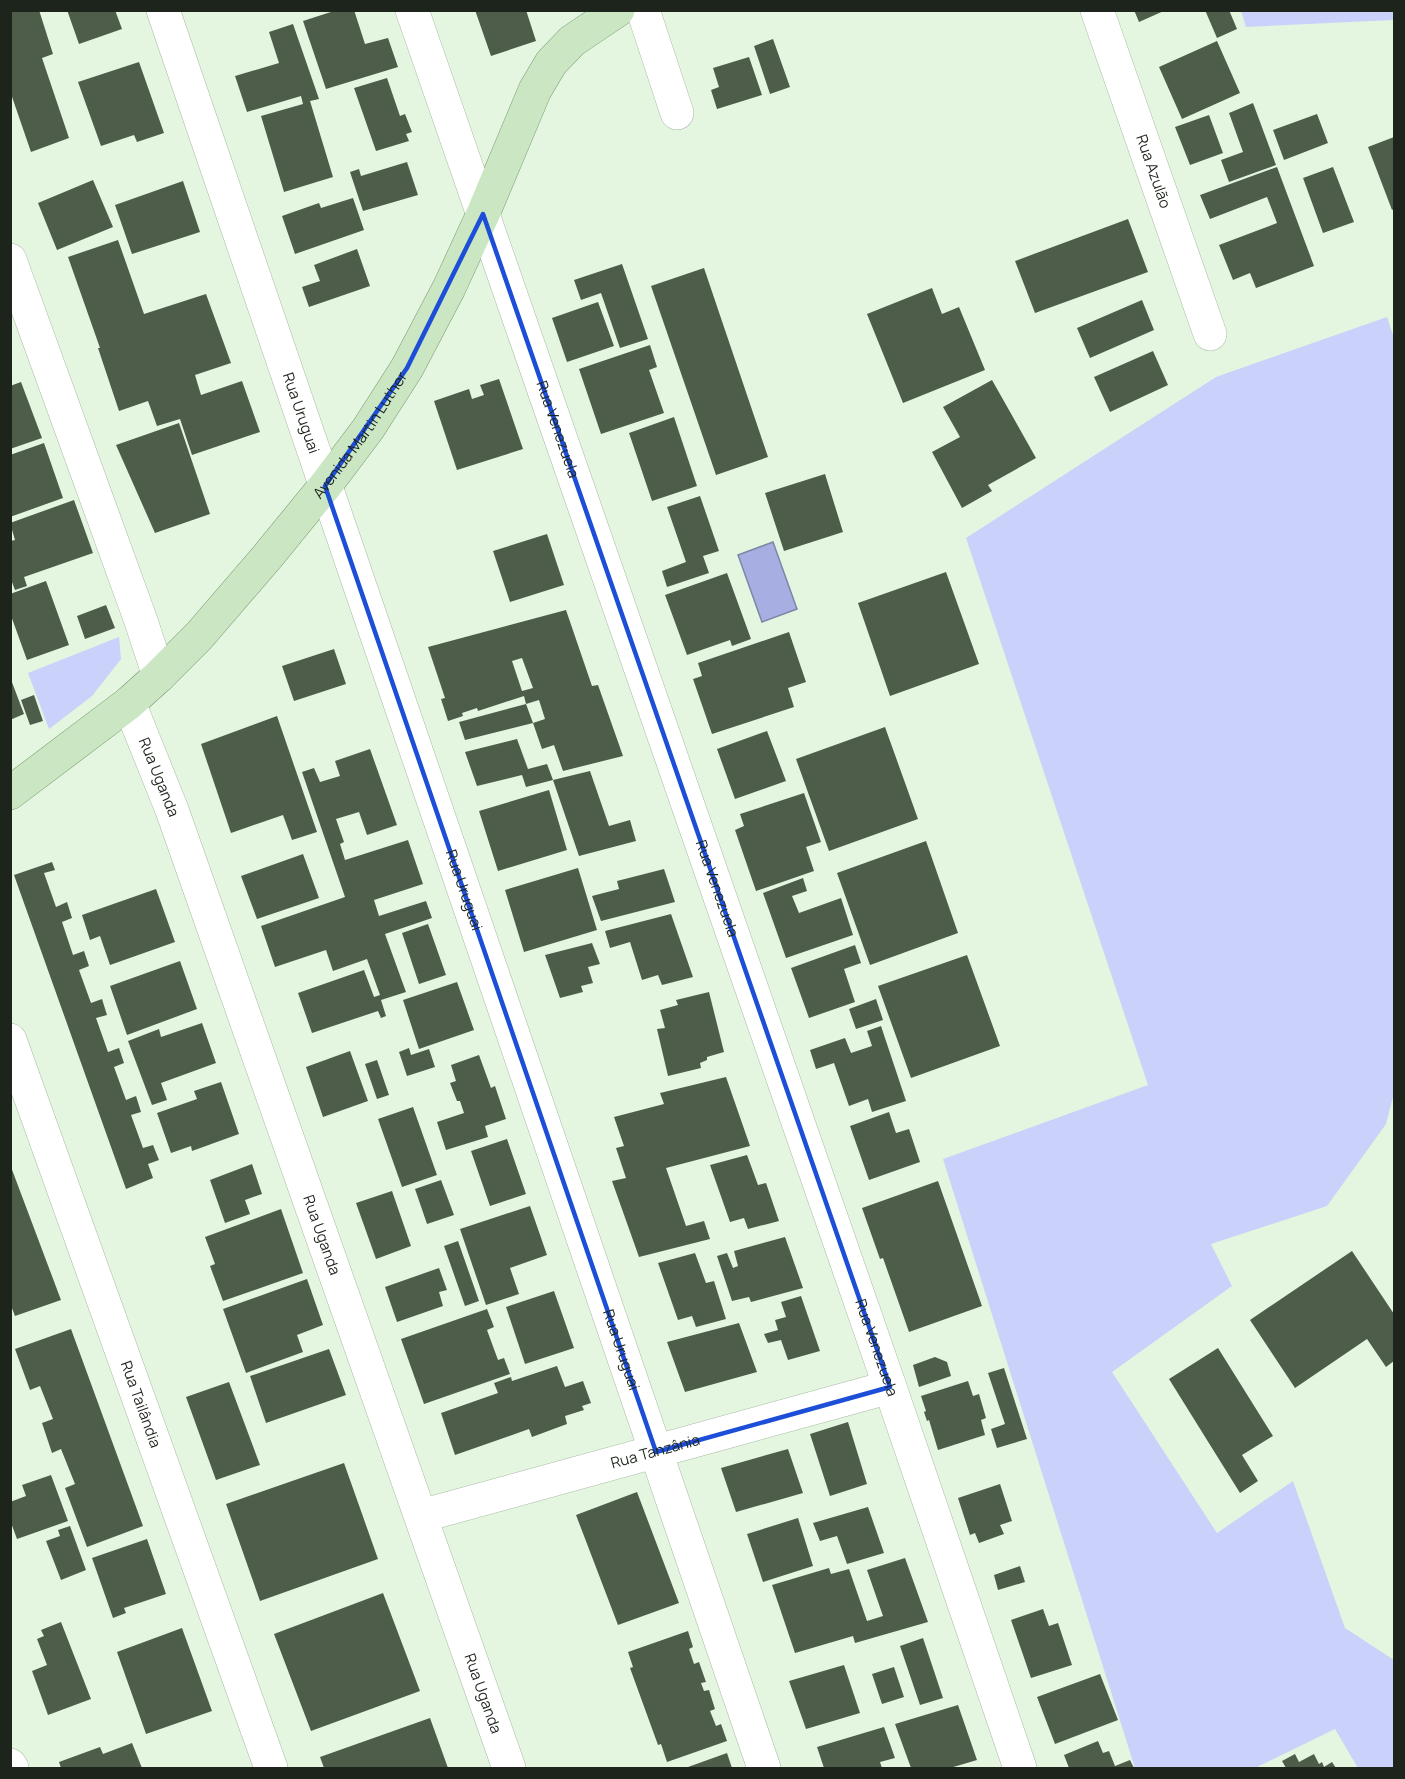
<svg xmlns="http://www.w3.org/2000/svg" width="1405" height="1779" viewBox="0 0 1405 1779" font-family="Manrope,sans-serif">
<rect width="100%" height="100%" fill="#e4f6e0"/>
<path fill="#cad1fa" d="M1241,11H1394V20L1246,27Z
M1387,317L1394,338V1093L1386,1124L1327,1206L1211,1244L1232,1286L1112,1372L1217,1533L1293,1481L1345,1628L1394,1660V1768H1358L1335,1729L1255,1768H1135L943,1159L1148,1085L966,538L1216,377Z
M119,637L121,659L92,696L49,729L28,673Z"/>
<path fill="#a7aee2" stroke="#7e85a6" stroke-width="1.5" d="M773,542L797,609L762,622L738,555Z"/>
<path fill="#4e5d4a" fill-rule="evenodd" d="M10,10H39L53,54L42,58L69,138L31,152L10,91Z
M67,10H115L122,29L79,44Z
M337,10H354L365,44L388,38L398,67L326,89L303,21Z
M475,10H526L536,41L491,56Z
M1134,10H1166L1139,22Z
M1205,10H1229L1237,29L1217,38Z
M293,24L319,99L310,101L333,177L284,192L261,116L303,104L301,96L247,112L235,76L279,63L269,32Z
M773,39L790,87L770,94L754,46Z
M1217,41L1240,93L1182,119L1159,67Z
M749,57L762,95L717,109L711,90L719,87L713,68Z
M139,62L164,133L137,142L134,135L101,146L78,82Z
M387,78L400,116L405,114L412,132L406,134L409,141L376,151L354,88Z
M1253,103L1276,165L1229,182L1221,160L1243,152L1229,113Z
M1317,114L1328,143L1284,160L1273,130Z
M1209,115L1223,153L1190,165L1175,127Z
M1394,137V209L1392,210L1368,147Z
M407,162L418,195L363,211L350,172L359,169L361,176Z
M1277,167L1314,266L1256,288L1250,273L1233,280L1219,245L1277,223L1267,197L1210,219L1200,195Z
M1333,167L1354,222L1323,233L1303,178Z
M93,180L113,227L57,250L38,203Z
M183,181L200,232L132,254L115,205Z
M353,198L364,230L295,254L282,216L319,203L321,208Z
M1128,219L1148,272L1035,313L1015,261Z
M118,240L144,314L206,294L231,363L195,375L201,395L242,381L260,432L192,455L180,419L157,426L148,401L119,411L98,348H100L68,257Z
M357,249L370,286L309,307L302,287L320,281L314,265Z
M622,264L648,339L620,348L601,293L581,300L574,280Z
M704,268L768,457L716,475L651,286Z
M932,288L942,314L959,307L985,370L903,403L867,314Z
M1142,300L1154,330L1090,358L1077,328Z
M598,302L614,346L567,362L552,318Z
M650,345L657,367L649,370L664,413L601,434L579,369Z
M1153,351L1168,385L1110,412L1094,377Z
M499,379L523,449L457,470L434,401L469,389L472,399L484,395L480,385Z
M992,380L1036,458L988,485L992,491L962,508L932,452L960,437L943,407Z
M21,382L42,438L10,449V386Z
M674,417L697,486L652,501L629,433Z
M179,423L210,514L155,533L116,445Z
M44,443L63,498L10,517V455Z
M825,474L843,532L784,551L765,493Z
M700,496L719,551L703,556L709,573L667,587L662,571L686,562L667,507Z
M74,500L93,553L24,577L27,586L15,590L10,577V541L15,540L10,523Z
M547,534L564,585L510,602L493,551Z
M946,572L979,664L890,696L858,603Z
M727,573L751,639L732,646L730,640L687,655L665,595Z
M46,581L69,645L27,660L10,613V594Z
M106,605L115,628L85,639L77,616Z
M566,610L592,686L598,685L623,756L563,771L554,745L542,749L533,723L545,719L539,700L526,704L524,696L478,711L477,708L462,713L463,716L448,721L441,699L445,698L428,647ZM522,658L533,688L522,691L512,661Z
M789,632L806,682L788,688L794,707L712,734L693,679L702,676L698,663Z
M334,649L346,684L294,701L282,666Z
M10,677L24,714L10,720Z
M34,695L43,721L30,725L21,700Z
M526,704L533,723L465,740L459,722Z
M277,716L317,832L292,840L283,815L231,833L201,744Z
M885,727L918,819L829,851L796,759Z
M767,731L786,781L735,799L717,749Z
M517,739L528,769L547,764L553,780L590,771L609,826L630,820L636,841L579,856L553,780L526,787L522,775L477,786L465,752Z
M370,749L397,825L367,835L359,812L336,819L344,842L340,844L345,860L408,840L423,884L374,900L379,916L426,901L432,918L385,934L406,992L381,1000L386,1016L381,1018L378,1011L312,1033L298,993L364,970L374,997L380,995L367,959L333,971L326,950L275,967L261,926L345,897L302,772L314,768L320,782L340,776L335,761Z
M549,790L567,850L498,871L479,811Z
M804,793L821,842L806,847L814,871L756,891L735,830L744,826L740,814Z
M926,841L958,933L870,965L837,873Z
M303,854L319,898L257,919L241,876Z
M52,862L55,870L44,873L56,907L67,902L72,918L62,922L73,955L84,951L89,966L79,970L91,1003L102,999L107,1015L96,1018L108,1052L119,1048L124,1063L114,1067L126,1100L136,1096L141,1112L131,1115L143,1148L153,1145L159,1160L148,1164L153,1178L126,1189L14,875Z
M578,868L597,930L524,952L505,890Z
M664,869L675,902L601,921L592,896L619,889L617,881Z
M803,878L807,891L792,896L799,913L841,898L853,935L786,958L763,893Z
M156,889L175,942L110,965L100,936L90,940L82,915Z
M671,914L693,977L662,985L658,975L642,980L630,942L610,948L605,931Z
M428,924L446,975L419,984L402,933Z
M592,943L600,964L588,967L593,983L581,986L583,992L560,998L545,955Z
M855,945L861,963L844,969L855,1002L809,1018L791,968Z
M967,955L1000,1046L911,1078L878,986Z
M180,961L197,1009L127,1035L110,986Z
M457,982L474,1030L419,1049L403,1000Z
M709,992L724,1052L707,1057V1060L700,1063L701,1068L668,1076L657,1029L665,1028L660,1010L678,1005L676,1000Z
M876,999L883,1020L856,1029L849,1009Z
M202,1023L216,1063L161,1083L167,1100L152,1105L128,1041L159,1029L161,1037Z
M881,1026L906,1101L872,1112L868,1099L849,1106L834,1063L816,1069L810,1050L845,1038L851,1053L872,1046L867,1031Z
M409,1048L411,1055L429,1049L435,1067L407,1076L399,1052Z
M350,1051L368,1101L323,1117L306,1067Z
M479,1055L491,1088L495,1086L506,1119L485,1126L488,1137L446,1150L437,1122L464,1113L460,1101H457L450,1083L456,1081L451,1065Z
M377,1060L389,1095L377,1099L365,1064Z
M726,1077L750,1146L666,1168L686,1226L704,1221L710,1239L639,1257L612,1181L626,1178L616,1148L624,1146L614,1117L664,1104L660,1093Z
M221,1082L239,1134L192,1151L191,1146L171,1153L157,1113L197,1099L194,1091Z
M413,1107L437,1175L402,1187L378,1119Z
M889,1112L896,1133L909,1129L920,1162L869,1180L850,1126Z
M507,1139L526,1194L490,1206L471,1151Z
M747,1155L758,1185L766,1183L779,1221L748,1229L744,1218L730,1222L710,1165Z
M252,1164L262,1194L245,1200L250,1214L225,1223L210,1180Z
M11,1167L61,1300L15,1316L10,1303Z
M441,1180L454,1215L427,1224L415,1189Z
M938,1181L982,1306L909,1332L883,1258L880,1259L862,1208Z
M392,1191L411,1246L376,1259L356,1203Z
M530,1206L547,1255L510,1268L519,1294L486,1305L460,1229Z
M281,1209L303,1273L223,1301L210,1266L215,1264L205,1237Z
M785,1237L803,1288L751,1302L749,1297L732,1301L717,1256L727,1253L733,1268L738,1266L734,1251Z
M458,1241L479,1301L465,1306L444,1246Z
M1352,1251L1394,1314V1361L1386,1367L1367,1339L1295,1388L1250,1320Z
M695,1253L706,1283L714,1281L726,1319L696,1327L692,1316L678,1320L658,1263Z
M439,1268L447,1290L439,1292L443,1306L397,1322L385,1287Z
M307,1279L323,1325L297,1335L303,1352L246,1373L223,1309Z
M554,1291L574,1348L525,1364L506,1307Z
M801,1296L820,1351L788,1360L781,1340L768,1343L764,1334L778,1330L775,1320L786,1317L781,1302Z
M487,1309L494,1327L487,1330L498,1360L504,1358L510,1374L424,1404L401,1339Z
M739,1323L757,1372L685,1392L667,1342Z
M71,1329L143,1526L87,1547L65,1488L75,1484L61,1449L52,1453L42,1423L53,1419L40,1386L30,1390L15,1349Z
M1218,1348L1273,1436L1242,1455L1258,1481L1240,1493L1169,1379Z
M329,1349L346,1395L266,1423L250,1376Z
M935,1357L947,1362L951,1376L919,1387L913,1365Z
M557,1366L565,1387L583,1381L591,1403L582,1406L584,1410L565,1416L567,1424L532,1437L529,1429L455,1455L441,1413L498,1393L494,1383L511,1377L512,1381Z
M1004,1368L1027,1439L997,1448L991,1429L1005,1424L988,1373Z
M968,1381L973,1396L979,1394L986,1418L981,1420L985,1435L938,1450L929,1420L927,1421L924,1412L926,1411L921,1396Z
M229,1382L260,1465L216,1480L186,1397Z
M848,1422L867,1484L830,1496L810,1434Z
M788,1449L803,1493L736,1512L721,1468Z
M344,1463L378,1559L260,1601L226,1504Z
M51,1475L68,1521L17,1539L10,1520V1502L26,1496L22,1485Z
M1000,1484L1012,1521L1000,1525L1004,1534L979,1543L975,1533L970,1535L958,1498Z
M637,1492L679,1603L618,1625L576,1515Z
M868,1507L884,1553L847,1564L837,1536L820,1541L813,1523Z
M798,1518L813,1566L763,1582L747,1534Z
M70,1526L86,1570L61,1580L46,1541L60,1536L58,1530Z
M147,1539L166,1594L124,1608L126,1613L113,1618L92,1558Z
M905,1558L928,1622L855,1643L853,1636L795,1653L772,1585L829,1568L831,1574L849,1569L867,1621L883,1616L867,1570Z
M1020,1566L1025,1582L998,1590L994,1575Z
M383,1593L420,1691L311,1731L274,1634Z
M1043,1609L1049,1626L1058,1623L1072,1665L1031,1678L1011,1620Z
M61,1622L91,1699L48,1715L32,1671L47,1665L37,1639L44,1636L41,1630Z
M182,1628L212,1711L146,1734L117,1652Z
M688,1631L693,1647L689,1649L694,1664L699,1662L706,1682L701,1683L704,1691L709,1690L715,1709L710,1711L716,1726L721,1724L727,1741L667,1762L661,1744L658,1745L630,1668L633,1667L628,1652Z
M923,1638L943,1698L920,1705L900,1646Z
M844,1665L860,1713L806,1729L789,1681Z
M894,1667L904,1697L882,1704L872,1674Z
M1100,1674L1118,1720L1055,1744L1037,1697Z
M958,1705L977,1760L950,1768H911L895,1724Z
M430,1718L448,1768H324L320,1757Z
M884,1727L895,1758L880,1762L882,1768H824L817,1747Z
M1098,1741L1103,1753L1109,1751L1115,1766L1130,1760L1134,1768H1069L1064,1755Z
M132,1743L142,1768H61L59,1762L100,1747L103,1754Z
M727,1753L732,1768H689L688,1767Z
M1295,1754L1299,1762L1314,1754L1319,1764L1322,1762L1324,1767L1332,1762L1336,1768H1286L1282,1761Z"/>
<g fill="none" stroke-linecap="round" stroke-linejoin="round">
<defs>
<g id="minor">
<path id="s1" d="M163,10L764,1768"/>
<path id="s2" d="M412,10L890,1387L1020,1768"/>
<path d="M643,10L677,113"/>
<path id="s3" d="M1097,10L1210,334"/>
<path d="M10,260L141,621L159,676"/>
<path id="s4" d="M129,703L172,810L509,1768"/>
<path id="s5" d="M10,1040L271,1768"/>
<path id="s6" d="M421,1516L890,1387"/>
<path d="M10,1765L12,1768"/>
</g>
<g id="major">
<path id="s7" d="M10,793L129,703L159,676L199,636L267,557L325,486L368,429L407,368L449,288L483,214L535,90L551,63L572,41L618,10"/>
</g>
</defs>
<use href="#minor" stroke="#a8baa4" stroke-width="34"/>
<use href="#major" stroke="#76976e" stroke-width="34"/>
<use href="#minor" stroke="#fff" stroke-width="33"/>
<use href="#major" stroke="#cae6c2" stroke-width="33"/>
</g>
<path fill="none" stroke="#1d4ed8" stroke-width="4.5" stroke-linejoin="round" d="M483,214L890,1387L656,1452L325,486L407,368Z"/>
<g text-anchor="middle" stroke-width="6" stroke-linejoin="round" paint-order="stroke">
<g font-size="15" fill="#1d241b" stroke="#fff">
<text dy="5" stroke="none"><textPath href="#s3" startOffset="171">Rua Azulão</textPath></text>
<text dy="5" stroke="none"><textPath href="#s1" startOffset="426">Rua Uruguai</textPath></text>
<text dy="5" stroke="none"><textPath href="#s2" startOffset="444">Rua Venezuela</textPath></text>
<text dy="5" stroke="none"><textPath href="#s7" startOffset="504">Avenida Martin Luther</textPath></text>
<text dy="5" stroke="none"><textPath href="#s4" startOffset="80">Rua Uganda</textPath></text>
<text dy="5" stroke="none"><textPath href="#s2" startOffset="930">Rua Venezuela</textPath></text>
<text dy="5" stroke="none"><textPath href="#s1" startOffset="930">Rua Uruguai</textPath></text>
<text dy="5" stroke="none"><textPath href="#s4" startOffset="566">Rua Uganda</textPath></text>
<text dy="5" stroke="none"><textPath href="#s2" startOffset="1416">Rua Venezuela</textPath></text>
<text dy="5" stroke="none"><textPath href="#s1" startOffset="1416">Rua Uruguai</textPath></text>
<text dy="5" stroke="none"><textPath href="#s5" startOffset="387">Rua Tailândia</textPath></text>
<text dy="5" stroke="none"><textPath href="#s6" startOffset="243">Rua Tanzânia</textPath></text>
<text dy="5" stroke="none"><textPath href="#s4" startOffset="1052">Rua Uganda</textPath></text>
</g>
</g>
<rect width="1405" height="1779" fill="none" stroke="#1d241b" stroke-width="24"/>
</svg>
